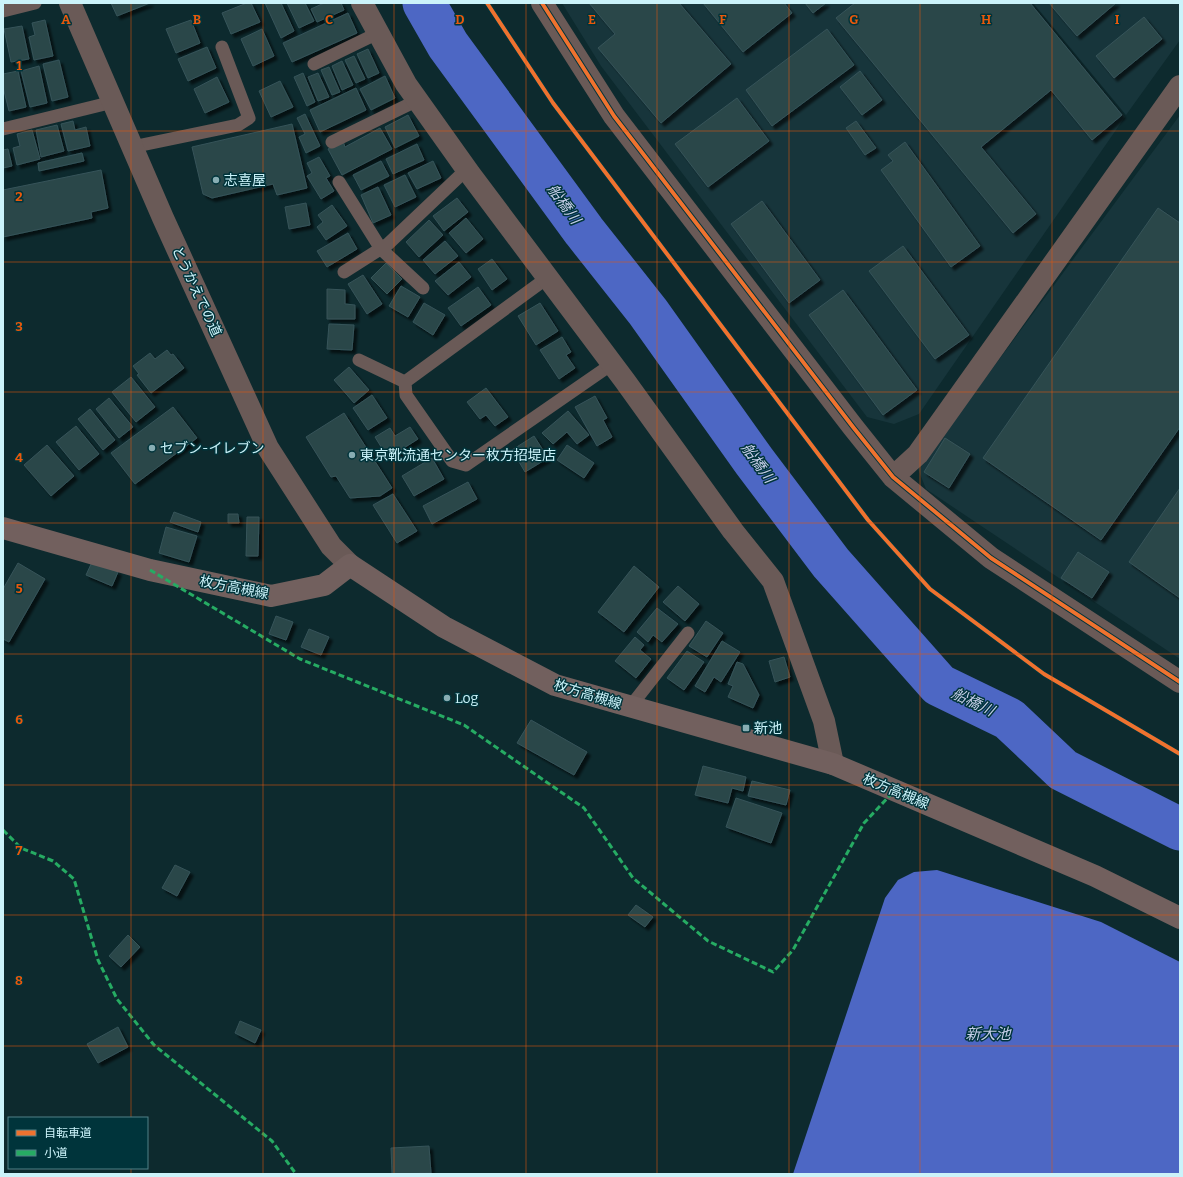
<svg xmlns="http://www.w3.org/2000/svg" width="1183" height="1177" viewBox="0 0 1183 1177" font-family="Bitter,'Noto Sans JP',serif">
<defs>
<filter id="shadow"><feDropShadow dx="3.5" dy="3.5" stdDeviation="1" flood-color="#0009"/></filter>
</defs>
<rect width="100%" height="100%" fill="#0d2a2e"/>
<path fill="#17353b" d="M562,3H1031L1125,117L919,414L894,424L867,417L601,66Z
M1033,3H1180V40L1126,115Z
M1180,115V659L926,489L918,469Z"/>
<path fill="#4d67c4" d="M937,870L1101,922L1180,962V1174H793L885,898L898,880L914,872Z"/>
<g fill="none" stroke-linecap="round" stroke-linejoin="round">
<path stroke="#4d67c4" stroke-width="43" d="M424,3L448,45L584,231L648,312L754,461L831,563L939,685L1009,719L1063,770L1180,829"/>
</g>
<path fill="#2b464a" stroke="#365459" filter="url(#shadow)" d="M111,3H150L117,16Z
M247,3H251L260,22L231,34L222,13Z
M265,3H281L294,31L281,38Z
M287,3H305L314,21L299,28Z
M324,3H341L344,10L317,22L311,9Z
M589,3H679L731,64L661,123L598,48L615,34Z
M703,3H784L792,13L743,52Z
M805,3H826L813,13Z
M855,3H1030L1122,115L1092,140L1051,90L981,147L1036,214L1013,233L836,18Z
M1049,3H1116L1077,36Z
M348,13L357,33L292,62L283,43Z
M1144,17L1162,39L1114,78L1096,56Z
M45,20L53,56L34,60L29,37L35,35L32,23Z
M191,20L200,43L176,53L166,29Z
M22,26L29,59L11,62L4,29Z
M262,29L274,56L253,66L241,39Z
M827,29L854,65L772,126L746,90Z
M207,47L216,68L188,81L178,59Z
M368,49L379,73L368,78L357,54Z
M354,56L365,79L356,83L345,60Z
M59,60L68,97L52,101L43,64Z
M342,61L353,85L342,90L332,66Z
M39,66L47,103L30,107L21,71Z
M329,67L340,92L332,95L321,70Z
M18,71L26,107L9,111L3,87V74Z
M860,71L882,100L862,115L840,87Z
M303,73L315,102L307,106L294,77Z
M318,73L329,97L318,101L308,77Z
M385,76L395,98L371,110L360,89Z
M217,77L229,102L205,113L194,89Z
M280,81L293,107L271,117L259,91Z
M356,88L366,110L320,132L310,110Z
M737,98L769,141L708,187L675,144Z
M305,114L320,146L306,153L299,137L305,134L297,118Z
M408,115L419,136L395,148L385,127Z
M73,121L75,130L86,127L90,146L68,151L61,124Z
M856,121L876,148L865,155L846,128Z
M292,124L307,188L277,195L273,184L212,198L203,194L192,147Z
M57,125L64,151L41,157L36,130Z
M380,128L392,149L342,175L328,149L343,141L345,147Z
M32,130L40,159L17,165L13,148L20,146L17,134Z
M905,142L980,246L951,267L881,170L893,161L888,155Z
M417,144L424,160L393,174L386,159Z
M8,149L12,166L3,168V150Z
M82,153L84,161L39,171L38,163Z
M319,157L330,176L326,178L334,191L321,199L307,176L312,173L307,163Z
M381,161L389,176L361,190L353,175Z
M433,161L441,178L417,189L408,173Z
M101,170L108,208L91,212L92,218L3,237V190Z
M405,175L416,197L395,207L384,185Z
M378,187L391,215L373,223L361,195Z
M457,198L468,212L444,231L433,216Z
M762,201L820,280L789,303L731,224Z
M306,203L310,225L289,229L285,207Z
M332,205L347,226L326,240L317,227L323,222L318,215Z
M1158,208L1180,223V427L1101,540L983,458Z
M466,218L483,239L466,253L449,233Z
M429,220L443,235L419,257L406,242Z
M348,233L357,249L327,267L317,251Z
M445,241L458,256L435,274L423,260Z
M903,246L969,335L935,359L869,271Z
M492,259L507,279L492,290L478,269Z
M459,262L471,277L448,295L435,281Z
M386,263L402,279L387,294L371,278Z
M363,275L382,304L367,314L348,284Z
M401,286L420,297L408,317L389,306Z
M478,287L491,305L461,326L448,308Z
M327,289L345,290V304L355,305V319H327Z
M843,290L917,390L883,415L809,315Z
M424,303L445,315L433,335L413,322Z
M540,303L558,331L536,345L518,316Z
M329,324L354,325L352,350L327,349Z
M562,337L571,352L566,355L575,368L559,379L540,350Z
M167,350L171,355L173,354L184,368L151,393L137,375L139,374L133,366L150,353L155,359Z
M349,367L369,390L354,403L334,380Z
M131,377L155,407L136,422L112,392Z
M486,388L508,417L495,426L486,415L480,419L467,402Z
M372,395L387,418L368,430L353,408Z
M595,396L607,418L603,420L612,437L597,446L575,407Z
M109,398L133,427L119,438L96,409Z
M173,407L197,438L135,484L111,453Z
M90,409L115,440L103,450L78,419Z
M568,411L589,435L577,444L567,432L553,444L542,433Z
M344,413L392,488L380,496L350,498L336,476L331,477L306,437Z
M76,426L99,454L79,470L56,442Z
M410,427L418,439L388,458L375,437L390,428L395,436Z
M534,436L548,458L525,472L512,450Z
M945,438L970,454L949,488L924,472Z
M47,445L74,476L51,496L24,465Z
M567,445L594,463L584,478L557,460Z
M432,458L444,479L414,496L402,476Z
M468,482L477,499L432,524L423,506Z
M1180,488V598L1129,562Z
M393,494L417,531L397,543L373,505Z
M174,512L201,522L198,532L170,522Z
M228,514H238L239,523H228Z
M247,517H259L258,556H246Z
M166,527L197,536L189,562L159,553Z
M1078,552L1109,572L1092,598L1061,578Z
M92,562L118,572L112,586L86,575Z
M18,563L45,579L9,642L3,639V589Z
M634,566L659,587L624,632L598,612Z
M678,586L699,604L685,621L663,602Z
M657,608L678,624L662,642L653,635L648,642L637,632Z
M276,616L293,622L286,640L269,634Z
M706,621L723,633L707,657L689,646Z
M309,629L329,637L321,655L301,647Z
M635,637L644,645L640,650L651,659L636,678L615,661Z
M722,641L740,652L721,682L714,677L705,692L695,686Z
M687,651L704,662L684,690L667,678Z
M784,657L790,677L775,682L769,661Z
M737,662L743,664L759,695L753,708L728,697L733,686L728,684Z
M531,720L587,752L574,775L517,743Z
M703,766L746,777L743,791L732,788L728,803L695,795Z
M752,781L790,790L786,805L748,796Z
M736,798L782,813L771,843L726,827Z
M175,865L190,872L177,896L162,888Z
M636,905L653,917L645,927L628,915Z
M128,935L140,947L121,967L109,956Z
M240,1021L261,1030L255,1043L235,1033Z
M118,1027L128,1047L98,1063L87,1044Z
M429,1146L431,1173L392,1174L391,1148Z"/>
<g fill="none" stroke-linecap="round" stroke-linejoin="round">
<path stroke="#6a5a57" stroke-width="13" d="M3,11L35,3
M314,64L378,33
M3,129L113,102
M332,142L418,100
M132,147L238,125L249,118L222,47
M339,182L381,249L423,288
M344,272L388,244L467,169
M547,278L405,382L406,395L452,461L466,465L612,364
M359,360L405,382
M630,707L688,633"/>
<path stroke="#6a5a57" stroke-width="22" d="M362,3L406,84L470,174L625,381L733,531L773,581L824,721L833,764
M542,3L614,116L853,427L893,477L991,558L1180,682
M893,477L918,454L1180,86"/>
<path stroke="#6a5a57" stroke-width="22" d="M70,3L163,218L268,448L331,546L350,565"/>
<path stroke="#72605e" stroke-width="22" d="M3,528L150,570L271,596L324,585L350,565L444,627L555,685L833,764L1095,876L1180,918"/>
<path stroke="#26ab63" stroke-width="3" stroke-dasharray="6 3" stroke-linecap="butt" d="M150,570L300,659L464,725L584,808L633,878L708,941L773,972L793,950L864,823L895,790
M3,830L21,848L53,861L74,879L98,960L117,999L154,1045L272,1141L296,1174"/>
<defs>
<path id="cycleway" d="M487,3L553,103L868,520L930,589L1044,674L1180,754
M542,3L614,116L853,427L893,477L991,558L1180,682"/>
</defs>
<use href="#cycleway" stroke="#00343b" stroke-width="6"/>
<use href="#cycleway" stroke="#ef722f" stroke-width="4"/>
</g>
<path fill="none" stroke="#e8590c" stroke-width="1" stroke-opacity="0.55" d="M131,3V1118M263,3V1174M394,3V1174M526,3V1174M657,3V1174M789,3V1174M920,3V1174M1052,3V1174M3,131H1180M3,262H1180M3,392H1180M3,523H1180M3,654H1180M3,785H1180M3,915H1180M3,1046H1180M131,1168V1174"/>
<g fill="#88adb3" stroke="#00343b" stroke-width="1.5">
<circle cx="216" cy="180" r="4"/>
<circle cx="152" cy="448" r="4"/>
<circle cx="352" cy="455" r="4"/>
<circle cx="447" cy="698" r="4"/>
<rect x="742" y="724" width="8" height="8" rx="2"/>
</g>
<g text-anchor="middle" stroke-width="3" stroke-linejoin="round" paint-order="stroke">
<g font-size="14" fill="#cbf3fa" stroke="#00343b" text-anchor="start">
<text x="224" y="185">志喜屋</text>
<text x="160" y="453">セブン-イレブン</text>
<text x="360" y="460">東京靴流通センター枚方招堤店</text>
<text x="455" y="703">Log</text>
<text x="754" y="733">新池</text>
</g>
<g font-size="14" fill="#cbf3fa" stroke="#00343b">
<text transform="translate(197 291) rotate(65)" y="5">とうかえでの道</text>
<text transform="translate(234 587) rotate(11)" y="5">枚方高槻線</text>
<text transform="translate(588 694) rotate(17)" y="5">枚方高槻線</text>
<text transform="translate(896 791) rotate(23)" y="5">枚方高槻線</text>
</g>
<g font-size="15" font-style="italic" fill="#c5cee8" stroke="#00343b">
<text transform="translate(564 204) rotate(54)" y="5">船橋川</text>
<text transform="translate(758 463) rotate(54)" y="5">船橋川</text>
<text transform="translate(973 702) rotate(26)" y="5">船橋川</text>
<text x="988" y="1039">新大池</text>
</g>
</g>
<g font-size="13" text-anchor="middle" font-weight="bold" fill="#e8590c" stroke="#00343b" stroke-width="3" stroke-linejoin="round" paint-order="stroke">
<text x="66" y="24">A</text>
<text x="197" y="24">B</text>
<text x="329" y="24">C</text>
<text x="460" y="24">D</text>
<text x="592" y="24">E</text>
<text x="723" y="24">F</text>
<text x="854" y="24">G</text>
<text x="986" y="24">H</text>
<text x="1117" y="24">I</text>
<text x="19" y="70">1</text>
<text x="19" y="201">2</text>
<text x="19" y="331">3</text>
<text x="19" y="462">4</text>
<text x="19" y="593">5</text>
<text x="19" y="724">6</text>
<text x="19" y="855">7</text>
<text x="19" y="985">8</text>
</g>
<rect width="1183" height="1177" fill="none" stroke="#cbf3fa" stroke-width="8"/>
<rect x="8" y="1117" width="140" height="52" fill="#00343b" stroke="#518087"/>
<rect x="16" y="1130" width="20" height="6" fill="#ef722f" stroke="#518087"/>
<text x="44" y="1137" font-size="12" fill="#cbf3fa">自転車道</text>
<rect x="16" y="1150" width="20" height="6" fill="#26ab63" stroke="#518087"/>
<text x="44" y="1157" font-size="12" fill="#cbf3fa">小道</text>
</svg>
